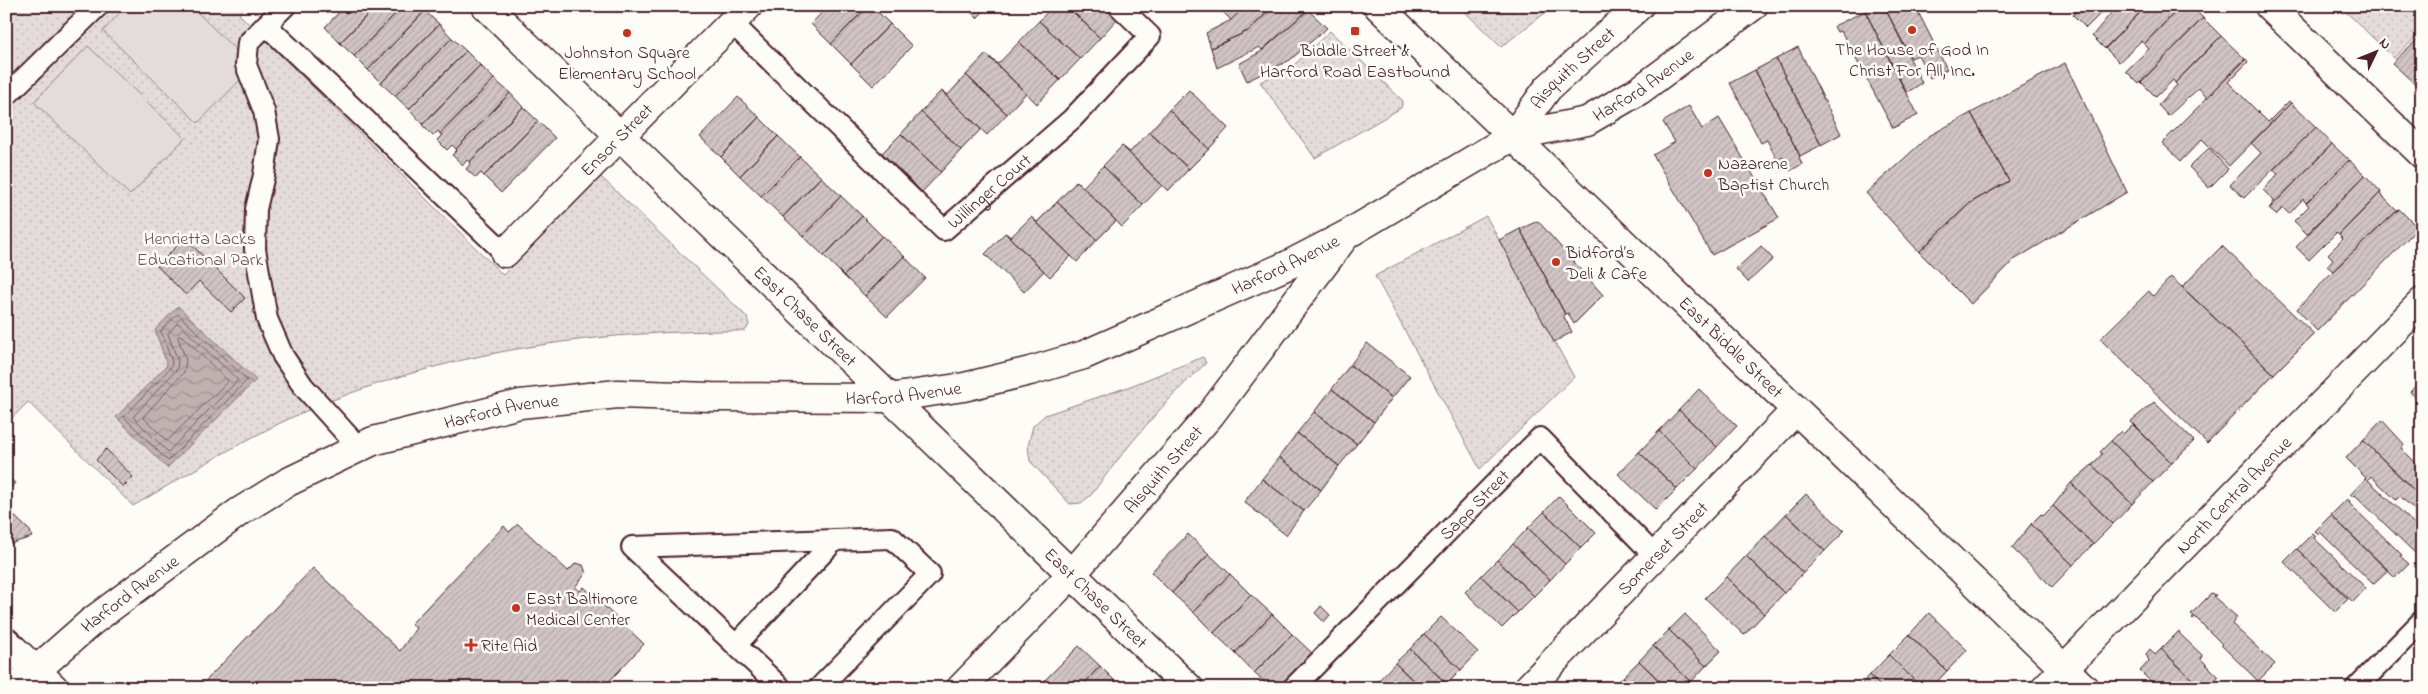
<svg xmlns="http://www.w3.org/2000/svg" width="2428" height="694" viewBox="0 0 2428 694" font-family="'Indie Flower',sans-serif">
<defs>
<pattern id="green-dots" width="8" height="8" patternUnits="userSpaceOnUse" patternTransform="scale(1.25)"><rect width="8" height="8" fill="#e3dcda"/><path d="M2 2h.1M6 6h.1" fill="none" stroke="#c4bcbb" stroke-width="1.8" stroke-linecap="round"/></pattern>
<pattern id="water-waves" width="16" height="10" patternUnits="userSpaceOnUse" patternTransform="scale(1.25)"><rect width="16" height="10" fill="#c0b1b1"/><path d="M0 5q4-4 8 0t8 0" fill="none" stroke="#9e8f90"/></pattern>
<pattern id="building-hatch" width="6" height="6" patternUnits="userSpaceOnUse" patternTransform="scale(1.25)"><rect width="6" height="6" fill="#d0c5c4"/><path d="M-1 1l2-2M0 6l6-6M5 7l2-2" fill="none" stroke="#b4a9a9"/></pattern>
</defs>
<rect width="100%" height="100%" fill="#fdfcf7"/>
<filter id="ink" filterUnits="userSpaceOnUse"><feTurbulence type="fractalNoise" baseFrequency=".02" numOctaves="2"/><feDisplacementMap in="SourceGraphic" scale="10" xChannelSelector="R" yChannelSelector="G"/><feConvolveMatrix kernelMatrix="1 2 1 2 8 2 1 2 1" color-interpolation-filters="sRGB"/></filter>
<g filter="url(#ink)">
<path fill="url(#green-dots)" stroke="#967e82" d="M6,6H246L239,14L503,275L600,176L747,317L749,325L745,331C603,330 462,349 330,401C261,428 197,469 133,506L28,402L6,424Z
M1459,6H1554L1501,47Z
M2340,6H2422V31L2394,58Z
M1330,31L1403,101L1401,108L1315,158L1260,82L1293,66Z
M1486,216L1574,377L1480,469L1375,276Z
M1203,357L1206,363C1162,403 1126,448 1091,495L1081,503L1070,504L1030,461L1028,446L1033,426L1045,415L1128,387Z"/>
<path fill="#e3dcda" stroke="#967e82" d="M126,6H191L253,67L198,123L103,31Z
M88,46L185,138L130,195L34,102Z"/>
<path fill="url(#water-waves)" stroke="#91777b" d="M178,306L256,380L167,468L116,417L167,365L155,330Z"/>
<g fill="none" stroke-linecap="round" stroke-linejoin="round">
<path stroke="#795961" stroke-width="1" d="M178,314L247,380L168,461L124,417L171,367L172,362L161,331Z
M178,323L238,380L168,452L133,417L177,369L178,361L168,334Z
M179,336H182L228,381L167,441L143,417L184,372L186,360L178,338Z"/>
</g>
<path fill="url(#building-hatch)" stroke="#4a1f2b" d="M345,6H376L340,43L325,27Z
M376,6H403L354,56L340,43Z
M403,6H420L425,11L368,70L354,56Z
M828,6H868L831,44L811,24Z
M868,6H872L890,24L851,64L831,44Z
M965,6H989L977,18Z
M1053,6H1067L1100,38L1080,59L1039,21Z
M1067,6H1104L1117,19L1100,38Z
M1195,6H1209L1198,12Z
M1217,6H1245L1231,20Z
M1245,6H1274L1248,31L1211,48L1206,33L1231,20Z
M1274,6H1304L1308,10L1262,50L1259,47L1217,68L1211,48L1248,31Z
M1873,6H1884L1922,83L1906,93L1865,11Z
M1884,6H1915L1947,69L1930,78L1918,55L1911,58Z
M2082,6H2117L2111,12L2106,8L2086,28L2073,15Z
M2117,6H2146L2105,49L2092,36Z
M2147,6H2181L2144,44L2141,41L2119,62L2105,48Z
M2181,6H2191L2203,18L2139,84L2126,71L2149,49L2144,44Z
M1308,10L1327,28L1290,60L1247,81L1239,64L1262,51Z
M425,11L439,24L381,83L368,70Z
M1865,11L1918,115L1893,128L1841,31L1837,32L1834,26Z
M2203,18L2221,36L2175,83L2173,80L2156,97L2141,82L2139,84Z
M1039,21L1080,59L1060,80L1019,42Z
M439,24L452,38L395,96L381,83Z
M890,24L912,46L873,86L851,64Z
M2422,35V79L2416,85L2392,63Z
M2221,36L2245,59L2207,98L2199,88L2168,116L2158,105L2177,85L2175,83Z
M452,38L466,51L409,109L395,96Z
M1019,42L1060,80L1037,104L986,54L998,64Z
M1798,47L1841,134L1821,145L1776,59Z
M466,51L480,65L423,124L409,109Z
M986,54L1026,93L1007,114L966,75Z
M1776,59L1821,145L1800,156L1755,70Z
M2246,59L2248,62L2228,82L2268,122L2289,101L2291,103L2229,166L2202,139L2181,161L2162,143Z
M2065,63L2127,192L2014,260L1971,304L1919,252L1970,203L2009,181L1971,113Z
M480,65L494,79L440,134L438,131L433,136L422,125L423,124Z
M1755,70L1800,156L1799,157L1802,164L1790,171L1783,157L1777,160L1767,140L1761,143L1730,83Z
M966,75L1007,114L987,135L941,91L948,95Z
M494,79L510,93L456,149L452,145L447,150L437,140L442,135L440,134Z
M1189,90L1228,128L1209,149L1169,110Z
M941,91L981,129L961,150L921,112Z
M510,93L523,107L470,162L467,160L463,165L452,155L457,150L456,149Z
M738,97L759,117L721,157L700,137Z
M2291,103L2316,127L2244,198L2230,185L2261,153L2251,143Z
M1689,106L1702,129L1719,118L1779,218L1712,255L1653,155L1675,142L1663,122Z
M523,107L538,121L484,176L481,173L476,178L466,169L471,163L470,162Z
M1169,110L1209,149L1189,169L1149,132Z
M921,112L961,150L941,172L901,134Z
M1971,113L2009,181L1970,203L1919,252L1866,193L1929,136Z
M759,117L778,136L740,176L721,157Z
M538,121L555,138L501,193L484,176Z
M2316,127L2332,144L2269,209L2274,201L2263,190L2278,174L2273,170Z
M1149,132L1189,169L1168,191L1122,146L1130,152Z
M901,134L941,172L922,192L882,153Z
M778,136L800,157L761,196L740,176Z
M2332,144L2349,160L2306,203L2303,199L2289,214L2283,208L2276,215L2269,209Z
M1122,146L1162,185L1143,205L1103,166Z
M2209,148L2228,169L2209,188L2189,167Z
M800,157L821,177L783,217L761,196Z
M2349,160L2365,175L2307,234L2294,221L2309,206L2306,203Z
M1103,166L1143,205L1122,227L1083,187Z
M2365,175L2381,192L2339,235L2336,233L2309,260L2296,247Z
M821,177L841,196L803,236L783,217Z
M1077,181L1116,221L1097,240L1057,202Z
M2381,192L2380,194L2396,210L2399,209L2333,271L2327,266L2333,259L2328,254L2343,239L2339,235Z
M841,196L862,216L824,256L803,236Z
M1057,202L1097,240L1077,262L1031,217L1037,222Z
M2399,209L2420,230L2416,234L2414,232L2317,331L2297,309L2333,271Z
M862,216L882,236L844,276L824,256Z
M1031,217L1071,256L1050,277L1005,233L1011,237Z
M1538,221L1603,295L1574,324L1568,313L1565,314L1520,229Z
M1520,229L1565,314L1563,315L1572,332L1554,342L1499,240Z
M1005,233L1044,271L1024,292L985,254Z
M882,236L904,256L865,296L844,276Z
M185,238L245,298L231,312L199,281L186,295L157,266Z
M1761,246L1773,259L1748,282L1736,269Z
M2222,246L2314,334L2274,374L2182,287Z
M904,256L925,278L887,317L865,296Z
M2171,277L2274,374L2207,443L2100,339L2149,291L2153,296Z
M1367,343L1410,376L1392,398L1350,365Z
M1350,365L1392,398L1374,422L1332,389Z
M2422,379V403L2410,392Z
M1332,389L1374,422L1357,444L1314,412Z
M1699,389L1737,426L1717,447L1679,410Z
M2154,402L2194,441L2172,463L2130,422Z
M1679,410L1717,447L1697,469L1659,431Z
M1314,412L1357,444L1339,466L1297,433Z
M2382,420L2404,444L2401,448L2422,469V498L2363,440Z
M2133,424L2172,463L2153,482L2111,441L2121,431L2123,434Z
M1659,431L1697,469L1677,489L1639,452Z
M1297,433L1339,466L1321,490L1279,457Z
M2363,440L2422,498V517L2400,496L2396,500L2371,476L2368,480L2422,531V557L2420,558L2355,495L2353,497L2350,495L2366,478L2346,458Z
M2111,441L2153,482L2132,504L2092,465L2102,454L2100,452Z
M106,449L133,477L123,487L96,460Z
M1639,452L1677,489L1656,510L1618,474Z
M1279,457L1321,490L1304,511L1262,479Z
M2092,465L2132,504L2113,524L2071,483Z
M6,475L15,483L6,493Z
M1262,479L1304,511L1286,535L1244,502Z
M2071,483L2113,524L2093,544L2053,506Z
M1806,494L1844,531L1825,551L1786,514Z
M1559,496L1596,533L1581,548L1544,512Z
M2347,499L2350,501L2349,503L2402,555L2400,556L2409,564L2395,578L2331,515Z
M2053,506L2093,544L2073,565L2031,524L2041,514L2043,516Z
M6,508L30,531L32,537L6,545Z
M1544,512L1581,548L1565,564L1528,528Z
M1786,514L1825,551L1803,573L1765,536Z
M2331,515L2388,570L2373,584L2320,532L2319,534L2315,531Z
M518,524L568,571L576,563L583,565L586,573L575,587L580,591L584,587L644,644L603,688H199L313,568L400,651L416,628L411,624L504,526L509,532Z
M2031,524L2073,565L2052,587L2012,548Z
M1528,528L1565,564L1550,580L1513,544Z
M2313,533L2316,536L2314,538L2366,588L2353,602L2297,549Z
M1188,534L1209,554L1172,593L1151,572Z
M1765,536L1803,573L1784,593L1746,556Z
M1513,544L1550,580L1534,596L1497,560Z
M2297,549L2348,599L2335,612L2284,562Z
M1209,554L1230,574L1193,612L1172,593Z
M1746,556L1784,593L1764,614L1726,577Z
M1497,560L1534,596L1518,612L1481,576Z
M1230,574L1251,595L1214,633L1193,612Z
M1481,576L1518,612L1502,628L1465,592Z
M1726,577L1764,614L1744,635L1705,598Z
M2211,594L2216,595L2214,597L2237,617L2232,624L2275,664L2258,681L2221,645L2222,644L2195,617L2193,619L2192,618L2194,616L2191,614Z
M1251,595L1272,614L1235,653L1214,633Z
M1321,606L1330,615L1324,622L1315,613Z
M1929,613L1967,650L1947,671L1909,635Z
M1272,614L1292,634L1254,673L1235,653Z
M1685,614L1721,651L1706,666L1669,630Z
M1441,617L1478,652L1461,670L1424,634Z
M1669,630L1706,666L1691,682L1653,646Z
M2179,631L2180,634L2202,655L2201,659L2219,677L2208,688H2201L2161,649Z
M1292,634L1313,654L1280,688H1271L1254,673Z
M1424,634L1461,670L1447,684L1410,649Z
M1909,635L1947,671L1931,688H1922L1889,655Z
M1079,646L1100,666L1080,688H1046L1042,683Z
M1653,646L1691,682L1685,688H1667L1639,661Z
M1410,649L1447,684L1443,688H1421L1395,663Z
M2150,649L2155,655L2161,649L2201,688H2157L2140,671L2149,661L2146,654Z
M1889,655L1922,688H1882L1870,675Z
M1639,661L1667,688H1634L1623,677Z
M1395,663L1421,688H1388L1379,680Z
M1100,666L1121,687L1080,688Z
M1870,675L1882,688H1858Z
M1623,677L1634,688H1611Z
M1379,680L1388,688H1372Z"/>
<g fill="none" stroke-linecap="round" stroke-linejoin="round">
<defs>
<g id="service">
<path d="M285,6L248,43L246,65L264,111L269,139L264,175L256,209L255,249L267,319L283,356L303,386L359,448"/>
<path id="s1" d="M732,23L944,230L1072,119L1150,36L1119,6"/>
<path d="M266,25L505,253"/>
<path d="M6,96L98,6"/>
<path d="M736,645L835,540"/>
<path d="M781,688L632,547L892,538L930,574L819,688"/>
<path id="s2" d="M1293,688L1540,438L1655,556"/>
<path d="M2356,688L2422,621"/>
</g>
<g id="minor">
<path id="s3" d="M505,253L748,6"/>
<path d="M6,642L54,688"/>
<path id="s4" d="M961,688L1072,574L1211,414L1346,235"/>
<path id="s5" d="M1528,688L1796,410"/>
</g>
<g id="tertiary">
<path id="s6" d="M486,6L1189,688"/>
<path id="s7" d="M2045,688L2422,302"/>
</g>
<g id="secondary">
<path id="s8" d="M1378,6L2084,688"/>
<path d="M2269,6L2422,154"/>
</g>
<g id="primary">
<path id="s9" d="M1513,136L1548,88L1639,6"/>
<path id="s10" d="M16,688L91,622L239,512L288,482L373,441L520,404L618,394L711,397L889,398L964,387L1030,371L1084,355L1288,265L1346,235L1513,136L1587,121L1640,90L1753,6"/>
</g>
</defs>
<use href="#service" stroke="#4a1f2b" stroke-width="24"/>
<use href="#minor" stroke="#4a1f2b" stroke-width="31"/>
<use href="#tertiary" stroke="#4a1f2b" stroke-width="31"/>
<use href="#secondary" stroke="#4a1f2b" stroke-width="31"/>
<use href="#primary" stroke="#4a1f2b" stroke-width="31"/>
<use href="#service" stroke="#fdfcf7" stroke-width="20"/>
<use href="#minor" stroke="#fdfcf7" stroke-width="28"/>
<use href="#tertiary" stroke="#fdfcf7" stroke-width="28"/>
<use href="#secondary" stroke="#fdfcf7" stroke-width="28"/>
<use href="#primary" stroke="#fdfcf7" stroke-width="28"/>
</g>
</g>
<g fill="#c8321e" stroke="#fdfcf7" stroke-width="2">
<circle cx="1912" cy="30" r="5"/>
<rect x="1350" y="26" width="10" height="10" rx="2.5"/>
<circle cx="627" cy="33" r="5"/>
<circle cx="1708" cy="173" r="5"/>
<circle cx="1556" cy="262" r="5"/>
<circle cx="516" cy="608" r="5"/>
<path d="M468.5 637.5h5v5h5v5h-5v5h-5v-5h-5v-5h5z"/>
</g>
<g text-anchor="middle" stroke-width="5" stroke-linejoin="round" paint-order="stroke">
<g font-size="18" fill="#4a1f2b" stroke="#fdfcf7" text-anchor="start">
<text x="1912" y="55" text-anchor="middle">The House of God In<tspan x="1912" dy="21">Christ For All, Inc.</tspan></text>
<text x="1355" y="56" text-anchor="middle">Biddle Street &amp;<tspan x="1355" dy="21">Harford Road Eastbound</tspan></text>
<text x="627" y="58" text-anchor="middle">Johnston Square<tspan x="627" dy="21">Elementary School</tspan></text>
<text x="1718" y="169">Nazarene<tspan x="1718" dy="21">Baptist Church</tspan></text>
<text x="1566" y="258">Bidford’s<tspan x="1566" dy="21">Deli &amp; Cafe</tspan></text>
<text x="526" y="604">East Baltimore<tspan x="526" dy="21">Medical Center</tspan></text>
<text x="481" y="651">Rite Aid</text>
</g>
<g font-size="18" fill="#4a1f2b" stroke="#fdfcf7">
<text dy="6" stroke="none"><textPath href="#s9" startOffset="91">Aisquith Street</textPath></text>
<text dy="6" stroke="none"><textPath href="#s10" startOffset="1782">Harford Avenue</textPath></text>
<text dy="6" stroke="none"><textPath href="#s3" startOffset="159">Ensor Street</textPath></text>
<text dy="6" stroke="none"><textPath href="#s1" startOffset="356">Willinger Court</textPath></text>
<text dy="6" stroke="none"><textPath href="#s10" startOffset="1378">Harford Avenue</textPath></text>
<text dy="6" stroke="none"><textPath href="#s6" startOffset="445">East Chase Street</textPath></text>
<text dy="6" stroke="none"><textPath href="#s8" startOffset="491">East Biddle Street</textPath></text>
<text dy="6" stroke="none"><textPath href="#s10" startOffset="972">Harford Avenue</textPath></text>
<text dy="6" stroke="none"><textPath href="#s10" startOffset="568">Harford Avenue</textPath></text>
<text dy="6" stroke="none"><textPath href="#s4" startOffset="298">Aisquith Street</textPath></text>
<text dy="6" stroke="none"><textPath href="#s7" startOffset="270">North Central Avenue</textPath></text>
<text dy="6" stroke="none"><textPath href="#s2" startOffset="258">Sapp Street</textPath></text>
<text dy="6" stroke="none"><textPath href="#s5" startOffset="194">Somerset Street</textPath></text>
<text dy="6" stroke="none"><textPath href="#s10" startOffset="148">Harford Avenue</textPath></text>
<text dy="6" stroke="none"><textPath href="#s6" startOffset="850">East Chase Street</textPath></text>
</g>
<g font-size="18" fill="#704e57" stroke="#fdfcf7">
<text x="200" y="244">Henrietta Lacks<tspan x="200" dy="21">Educational Park</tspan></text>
</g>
</g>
<rect width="2428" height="694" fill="none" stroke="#fdfcf7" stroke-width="25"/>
<rect x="12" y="12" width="2403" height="669" fill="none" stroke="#4a1f2b" stroke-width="2" filter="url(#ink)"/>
<g transform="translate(2376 52) rotate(47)" stroke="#fdfcf7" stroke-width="4" paint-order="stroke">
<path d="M0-4L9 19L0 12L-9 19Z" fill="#4a1f2b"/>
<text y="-8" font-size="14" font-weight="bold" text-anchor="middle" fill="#4a1f2b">N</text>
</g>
</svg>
